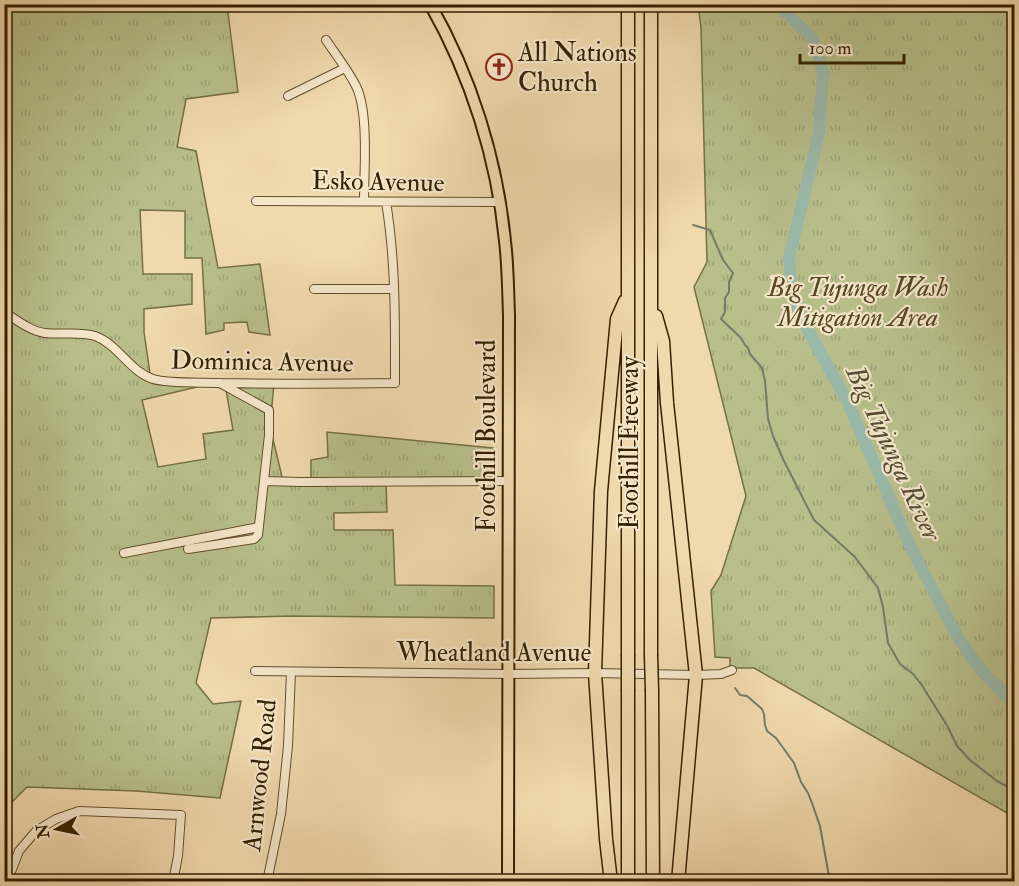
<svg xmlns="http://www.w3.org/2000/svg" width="1019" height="886" viewBox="0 0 1019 886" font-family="'IM FELL Double Pica',serif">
<defs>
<pattern id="grass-tufts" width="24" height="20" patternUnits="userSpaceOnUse" patternTransform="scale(1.5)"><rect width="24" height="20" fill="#b8bf8b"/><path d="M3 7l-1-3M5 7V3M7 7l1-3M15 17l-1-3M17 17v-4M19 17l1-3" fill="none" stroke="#9fa476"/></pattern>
</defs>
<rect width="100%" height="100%" fill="#f0d9ad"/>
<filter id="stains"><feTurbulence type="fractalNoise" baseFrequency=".00333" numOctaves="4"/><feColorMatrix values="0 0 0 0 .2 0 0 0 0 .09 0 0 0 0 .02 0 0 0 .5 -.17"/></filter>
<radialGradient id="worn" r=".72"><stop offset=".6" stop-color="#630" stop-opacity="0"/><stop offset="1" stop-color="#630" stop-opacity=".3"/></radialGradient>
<path fill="url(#grass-tufts)" stroke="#767046" stroke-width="1.5" d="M4,5H227L238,92L186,99L177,147L196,151L218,268L260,264L270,335L249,332L247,322L224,323V330L206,334L202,258H185V211L140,210L143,274H192V304L144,309V332L151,380L201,386L142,400L158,467L206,459L203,434L233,430L225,384L274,383L270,427L284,485L311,480V460L328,457L327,432L493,448L494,482H386L387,512L334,513V530H393L395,585L494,586V618L291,616L211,618L196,683L213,704L241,701L220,798L136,791L27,787L12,802L5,803Z
M698,5H1014V817L754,668H730V658L715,657L711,591L721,575L746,496L694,287L707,262L701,27Z"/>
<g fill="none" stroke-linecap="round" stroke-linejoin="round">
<path stroke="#727c67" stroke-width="2" d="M693,225L710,230L723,260L733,273L729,282V292L725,298V312L721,319L741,338L745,345L748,348L750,354L762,368L765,381L768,419L773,436L783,459L814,520L855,557L878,588L883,607L888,643L900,664L913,674L921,684L948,727L957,746L970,760L997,781L1014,790
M735,688L740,695L747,696L762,709L764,714L765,725L767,731L776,738L794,763L801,782L808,793L812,803L820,826L830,882"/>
<path stroke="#9abaac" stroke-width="12" d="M776,4L783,10L812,38L823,72L819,133L789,258L792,292L803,321L847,401L911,548L959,639L980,669L1014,704"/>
<defs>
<path id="minor" d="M326,40C336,55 348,70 356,86C369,112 364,171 364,201
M288,96L345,68
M256,201L500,202
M314,289H394
M4,312C17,320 30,331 45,333C62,335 78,331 95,336C118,344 129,371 153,379C169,384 203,382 221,383C279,384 337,384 395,383C395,323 396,262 386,202
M265,481L301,482L509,481
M188,549L254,539L258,535L269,435V410L220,383
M124,553L259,527
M255,671L509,674L595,673L696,675L721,674L732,670
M9,882V877L19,851L36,831L56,819L79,811L181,815L178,856L173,882
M267,882L281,814L288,746L291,672"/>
<path id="major" d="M430,4C471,76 497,159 505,241C508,266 508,290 509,315L508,882"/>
<path id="highway" d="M628,4V655
M656,316L663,341L667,403L696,675L678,882
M651,655V4
M652,691L653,882
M611,882L606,839L595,673L601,491L617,319L625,301
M628,882V691"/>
</defs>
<use href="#minor" stroke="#644e2b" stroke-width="10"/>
<use href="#major" stroke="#352000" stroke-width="14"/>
<use href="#highway" stroke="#352000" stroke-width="15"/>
<use href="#minor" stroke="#f5e6ca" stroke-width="8"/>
<use href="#major" stroke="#f0d9ad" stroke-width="10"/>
<use href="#highway" stroke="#f0d9ad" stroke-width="12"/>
<defs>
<path id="highway-bridge" d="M651,655L652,691
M628,691V655"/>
</defs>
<use href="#highway-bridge" stroke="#352000" stroke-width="15" stroke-linecap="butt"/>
<use href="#highway-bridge" stroke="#f0d9ad" stroke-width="12"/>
</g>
<defs>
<symbol id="church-ring" viewBox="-11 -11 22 22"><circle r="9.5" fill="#f5e6ca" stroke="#8f2418" stroke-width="1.5"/><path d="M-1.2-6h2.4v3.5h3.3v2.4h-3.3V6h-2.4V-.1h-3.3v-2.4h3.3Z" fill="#8f2418"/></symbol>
</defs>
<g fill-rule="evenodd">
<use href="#church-ring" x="484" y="52" width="30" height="30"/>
</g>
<g text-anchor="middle" stroke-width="4.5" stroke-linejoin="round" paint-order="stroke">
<g font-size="26" fill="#352000" stroke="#f5e6ca" text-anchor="start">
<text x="518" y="61">All Nations<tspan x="518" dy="30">Church</tspan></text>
</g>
<g font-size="26" fill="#352000" stroke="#f5e6ca">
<text transform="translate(378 181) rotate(1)" y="9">Esko Avenue</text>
<text transform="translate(262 361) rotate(1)" y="9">Dominica Avenue</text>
<text transform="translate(486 436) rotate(-90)" y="9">Foothill Boulevard</text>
<text transform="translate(629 443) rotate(-90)" y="9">Foothill Freeway</text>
<text x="494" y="661">Wheatland Avenue</text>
<text transform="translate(259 775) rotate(-84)" y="9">Arnwood Road</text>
</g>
<g font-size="26" font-style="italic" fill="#564823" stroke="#f5e6ca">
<text x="858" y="296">Big Tujunga Wash<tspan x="858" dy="30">Mitigation Area</tspan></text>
</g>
<g font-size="27" font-style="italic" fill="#534e34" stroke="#f5e6ca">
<text transform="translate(894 453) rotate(65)" y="9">Big Tujunga River</text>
</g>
</g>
<rect width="1019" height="886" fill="none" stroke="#f0d9ad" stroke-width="24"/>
<rect x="6" y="6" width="1007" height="874" fill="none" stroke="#352000" stroke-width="3"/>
<rect x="12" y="12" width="995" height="862" fill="none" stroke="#352000" stroke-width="1.5"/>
<g transform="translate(57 829) rotate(261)" stroke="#f5e6ca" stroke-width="4.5" paint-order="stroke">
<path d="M0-4.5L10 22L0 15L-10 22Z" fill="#352000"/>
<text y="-9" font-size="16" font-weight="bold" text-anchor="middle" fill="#352000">N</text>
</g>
<path d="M800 54v9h104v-9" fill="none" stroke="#352000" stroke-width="3"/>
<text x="809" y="54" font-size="18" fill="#352000" stroke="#f5e6ca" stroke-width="4.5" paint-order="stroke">100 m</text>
<rect width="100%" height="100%" filter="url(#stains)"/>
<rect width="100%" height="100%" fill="url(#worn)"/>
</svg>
